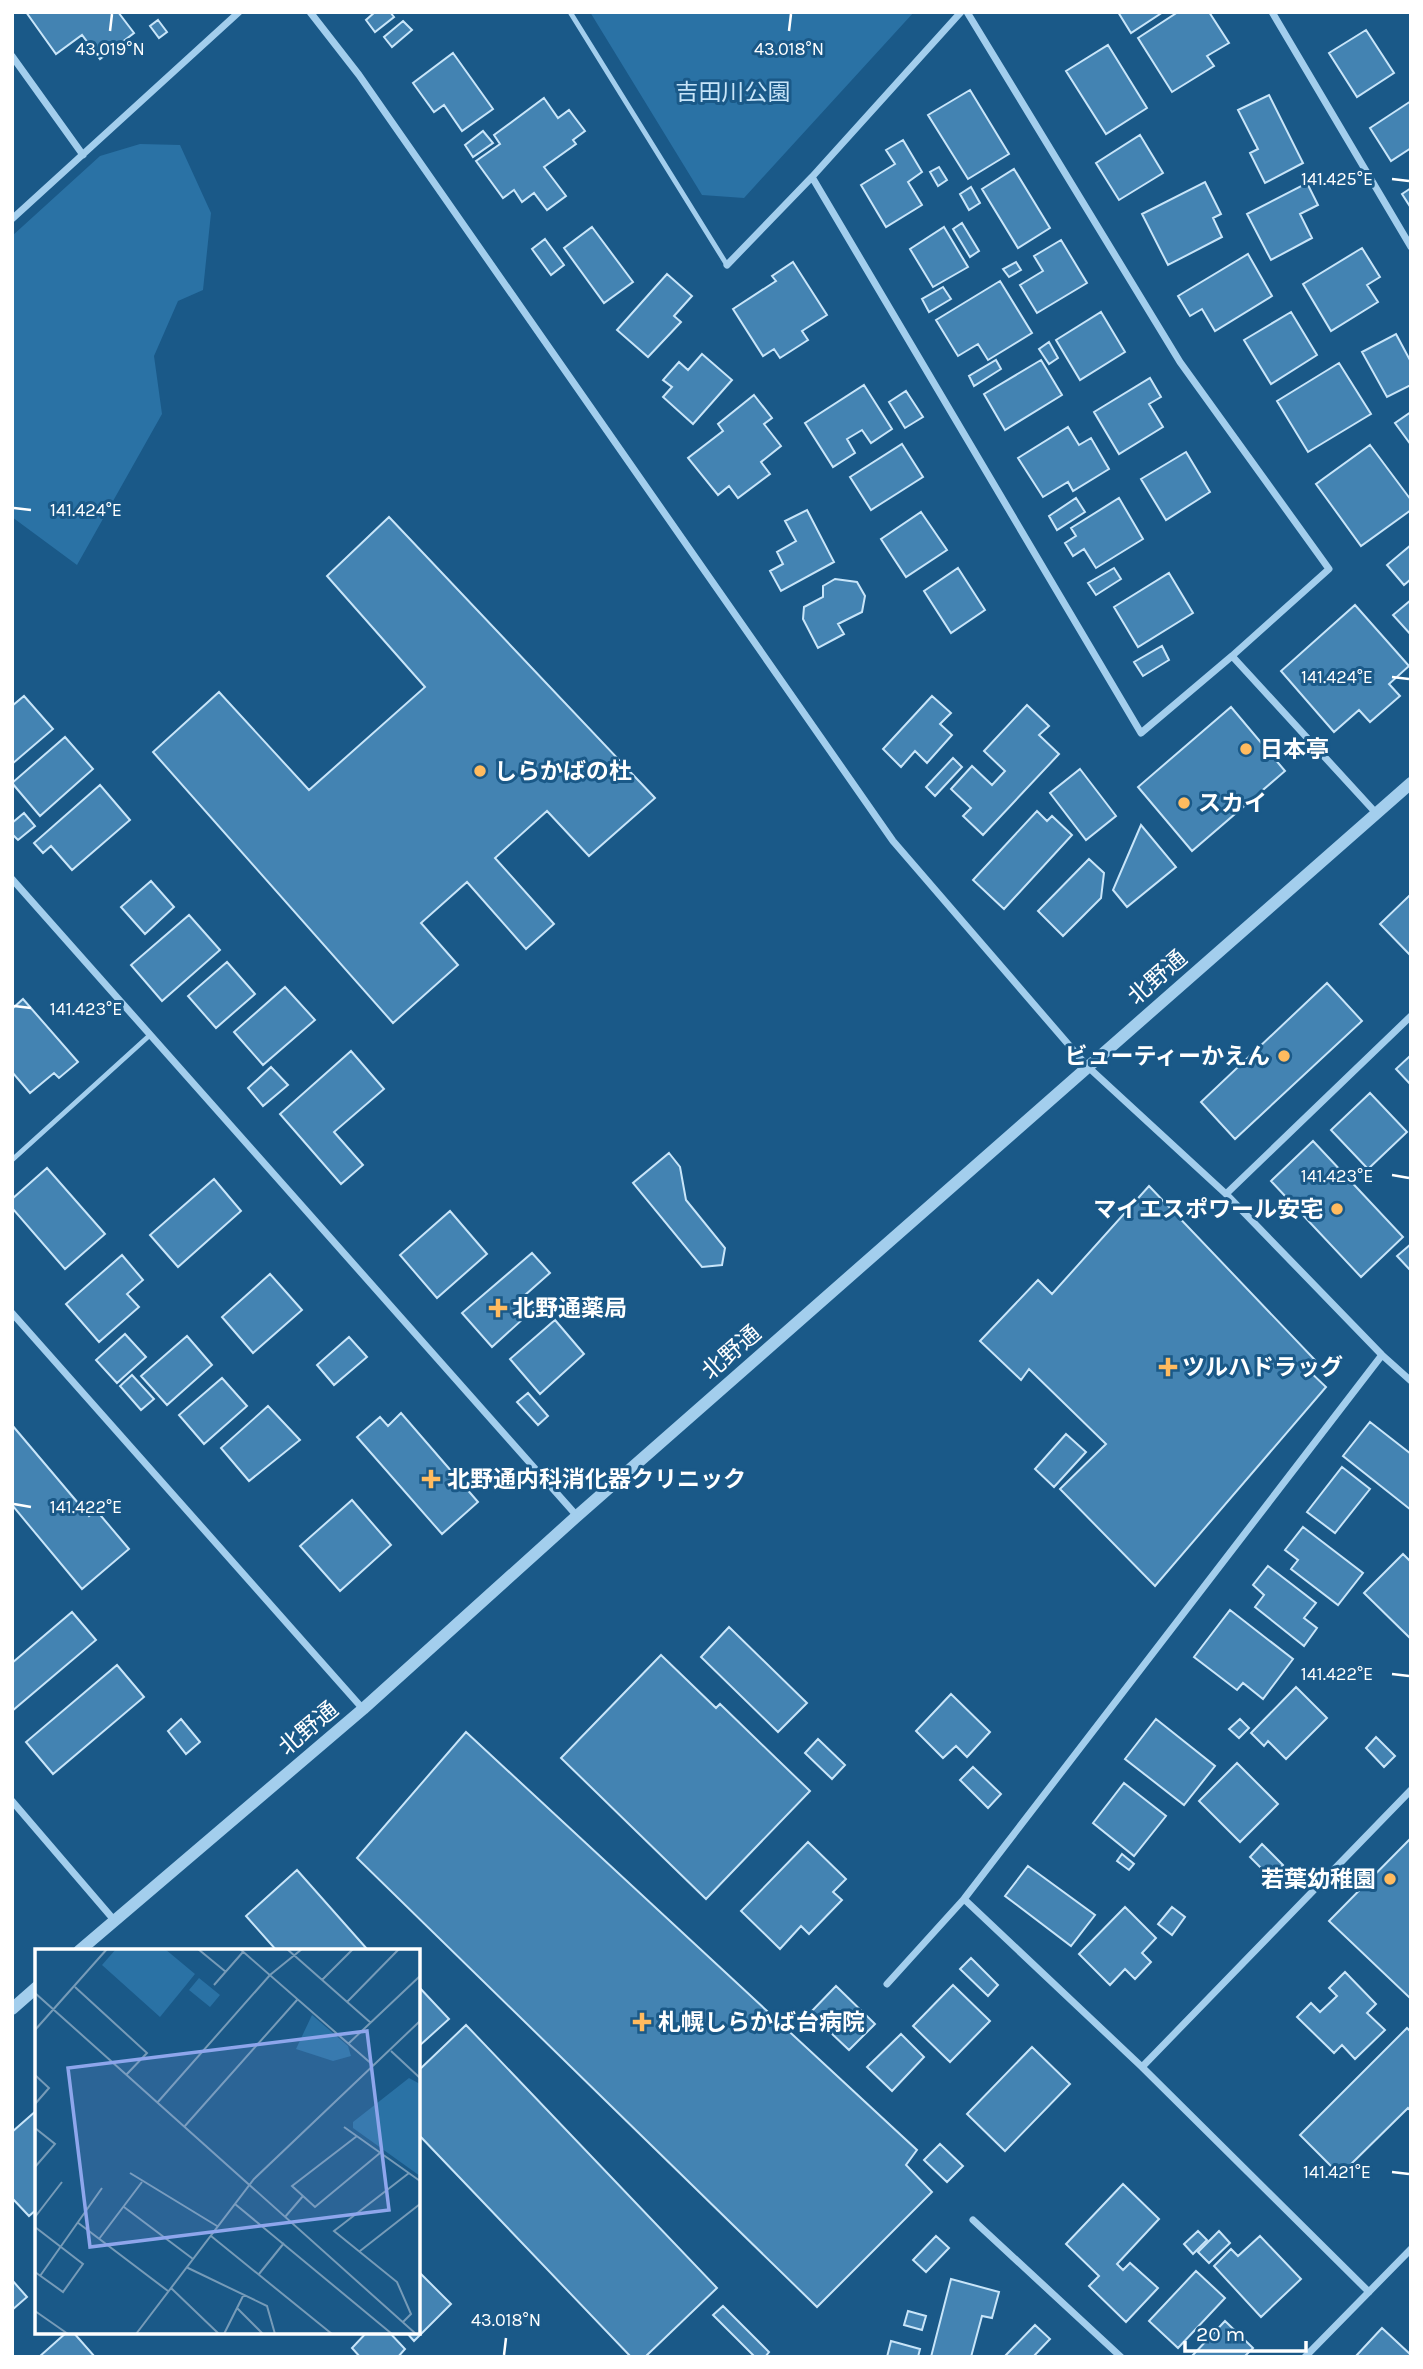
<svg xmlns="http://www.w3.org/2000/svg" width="1423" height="2369" viewBox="0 0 1423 2369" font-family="Karla,'Noto Sans JP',sans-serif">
<rect width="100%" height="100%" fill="#1a5988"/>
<path fill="#2a72a5" d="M590,12H914L744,198L702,195Z
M140,144L180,145L211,213L203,290L178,301L154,356L162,414L77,565L12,517V236L100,156Z"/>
<path fill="#4383b2" stroke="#c8e5f9" stroke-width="2" d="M26,12H118L134,33L100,59L82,35L56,54Z
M375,12H390L394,17L375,32L366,20Z
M1118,12H1163L1131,33Z
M1178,12H1209L1229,43L1207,56L1214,66L1172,92L1138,38Z
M158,20L167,32L159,38L150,26Z
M403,21L412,30L392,47L384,37Z
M1366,30L1394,73L1357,97L1329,53Z
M1108,45L1147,108L1106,134L1066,71Z
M453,53L493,109L462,131L444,105L434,112L413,83Z
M970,90L1009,154L968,179L928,115Z
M1269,95L1303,163L1265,183L1250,153L1258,149L1238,110Z
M544,98L558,118L569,110L585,131L573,140L576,144L544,167L566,196L547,210L534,193L522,202L514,190L503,198L476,161L500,144L494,135Z
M1411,101V148L1391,161L1370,128Z
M483,131L493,143L473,157L465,145Z
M1140,135L1163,173L1119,200L1096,163Z
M903,140L922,172L908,182L922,205L886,227L861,185L895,164L886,150Z
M939,167L947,180L938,186L930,172Z
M1014,169L1050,228L1018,248L982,189Z
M1205,182L1221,214L1213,218L1222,237L1168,265L1142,214Z
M1307,183L1318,205L1300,214L1312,238L1271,260L1247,214Z
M971,187L980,203L969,210L960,194Z
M1411,188V208L1402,194Z
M962,223L979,251L970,257L953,229Z
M592,227L633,282L604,303L564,248Z
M944,227L968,267L933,287L910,249Z
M545,239L564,265L551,275L532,249Z
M1061,240L1087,283L1037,313L1020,285L1043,271L1034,256Z
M1362,248L1380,277L1367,285L1378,302L1331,331L1303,284Z
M1248,254L1272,296L1215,331L1202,309L1190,316L1178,296Z
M793,262L827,315L802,331L808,340L780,358L774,349L763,356L733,309L776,281L772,276Z
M1016,262L1021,270L1009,277L1003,269Z
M667,274L692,296L674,316L681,322L648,357L617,330Z
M1000,281L1032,333L988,360L978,344L958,356L936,320Z
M943,287L951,299L929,312L922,299Z
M1101,312L1125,352L1080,380L1056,340Z
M1291,312L1317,355L1271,384L1244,340Z
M1396,334L1411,362V385L1387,397L1362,352Z
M1049,342L1058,358L1049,364L1039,349Z
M702,354L732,380L693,424L663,397L672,387L663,380L679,362L688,370Z
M996,360L1001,369L974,386L969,376Z
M1041,360L1062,395L1005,430L984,394Z
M1339,363L1371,414L1308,452L1277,401Z
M1150,378L1161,397L1149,404L1163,427L1119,454L1094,412Z
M864,385L892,429L871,443L862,430L847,439L855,453L833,467L805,423Z
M906,391L923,417L905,428L889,402Z
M754,395L772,418L764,424L781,446L761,462L770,474L738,498L729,486L718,495L688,458L723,431L718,424Z
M1411,412V445L1395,423Z
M1068,427L1079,445L1091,438L1109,469L1073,491L1068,482L1043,497L1018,458Z
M902,444L923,477L871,510L850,477Z
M1370,445L1411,500V510L1361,546L1316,484Z
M1186,452L1210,492L1166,520L1141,479Z
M1076,498L1085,512L1057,530L1049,516Z
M1119,498L1143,539L1096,568L1084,549L1073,556L1065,543L1076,536L1071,528Z
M807,510L834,562L781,591L770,571L783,564L777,552L796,541L785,521Z
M921,512L947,550L906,577L881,539Z
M389,517L655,798L589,856L547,811L495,858L554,924L526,949L467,882L421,923L458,965L393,1023L153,752L219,692L309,790L425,687L327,576Z
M1411,545V579L1404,585L1387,565Z
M958,568L985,610L951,633L924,591Z
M1114,568L1121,579L1096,595L1088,583Z
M1169,573L1193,613L1138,647L1114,607Z
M835,579L857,582L865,596L862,612L838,624L844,634L818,648L803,619L804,607L823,597V586Z
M1411,600V635L1393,615Z
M1355,605L1409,666L1389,684L1400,696L1370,722L1359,710L1334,732L1281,671Z
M1162,646L1169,660L1143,676L1134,662Z
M24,696L53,729L12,764V706Z
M932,696L951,713L940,724L952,735L927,763L915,751L901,767L883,749Z
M1027,705L1049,726L1039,735L1059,754L983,835L963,816L971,808L951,789L972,766L992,785L1005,771L984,751Z
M1231,707L1285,771L1192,851L1138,787Z
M65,737L93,769L40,816L12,783Z
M953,758L962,767L935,796L926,787Z
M1080,769L1116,816L1086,840L1050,793Z
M100,785L130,820L72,870L51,846L43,853L34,843Z
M1037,811L1047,821L1052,816L1072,835L1004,909L973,880Z
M24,813L35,826L18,840L12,834V823Z
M1141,825L1176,867L1127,907L1113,890Z
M1089,859L1104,873L1101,898L1063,936L1038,911Z
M151,881L174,907L145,934L121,907Z
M1411,894V956L1380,924Z
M189,915L220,950L162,1001L131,965Z
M227,962L255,994L216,1028L188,996Z
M1327,983L1362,1021L1235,1139L1201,1102Z
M285,987L315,1020L263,1065L234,1032Z
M23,999L78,1062L59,1078L54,1073L30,1093L12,1072V1009Z
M351,1051L384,1089L334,1132L363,1165L341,1184L280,1114Z
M1411,1055V1085L1396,1069Z
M271,1067L288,1085L263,1106L248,1088Z
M1370,1093L1407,1132L1368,1169L1331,1130Z
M1313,1141L1403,1237L1361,1277L1271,1181Z
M669,1153L680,1167L686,1200L725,1248L722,1265L702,1267L633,1183Z
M47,1168L105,1234L65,1269L12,1208V1199Z
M214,1179L241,1211L178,1267L150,1235Z
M1149,1186L1315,1360L1307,1369L1326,1387L1155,1586L1060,1489L1106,1444L1029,1369L1021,1380L980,1341L1038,1280L1052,1294Z
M450,1211L487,1254L437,1298L400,1255Z
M1411,1244V1271L1397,1256Z
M532,1253L550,1273L524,1296L534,1309L492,1347L462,1313Z
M122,1255L143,1280L127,1294L139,1307L99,1342L66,1304Z
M270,1274L302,1310L253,1353L222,1317Z
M555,1320L584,1354L540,1394L510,1359Z
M125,1334L146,1357L117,1383L96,1360Z
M187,1336L212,1365L167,1405L141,1376Z
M349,1337L367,1357L334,1385L317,1365Z
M132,1375L154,1399L141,1410L120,1386Z
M222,1378L247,1406L204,1444L179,1415Z
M528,1393L548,1416L538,1425L517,1402Z
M268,1406L300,1440L249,1481L221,1448Z
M401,1413L478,1502L442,1534L357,1437L380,1417L388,1426Z
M1370,1422L1411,1454V1510L1343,1456Z
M12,1425L89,1516L96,1510L129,1549L82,1589L12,1505Z
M1066,1434L1086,1452L1054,1487L1035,1469Z
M1342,1467L1370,1489L1335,1533L1307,1512Z
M352,1500L391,1545L340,1591L300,1546Z
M1303,1527L1363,1573L1338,1605L1291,1569L1298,1560L1285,1550Z
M1403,1554L1411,1562V1639L1364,1593Z
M1268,1566L1316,1603L1304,1618L1317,1628L1304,1646L1255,1607L1264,1595L1253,1585Z
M1230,1610L1293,1659L1263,1699L1243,1683L1237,1690L1194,1657Z
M72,1612L96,1640L12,1711V1663Z
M729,1627L807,1703L778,1732L701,1657Z
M661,1655L716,1708L720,1704L810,1791L706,1899L561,1758Z
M117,1665L144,1697L53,1774L26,1742Z
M1296,1687L1327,1718L1286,1759L1268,1741L1264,1746L1251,1733Z
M951,1694L990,1732L967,1757L956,1746L943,1758L916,1731Z
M181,1719L200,1742L186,1754L168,1731Z
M1156,1719L1215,1766L1184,1805L1125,1759Z
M1240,1719L1249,1728L1239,1738L1229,1729Z
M466,1732L917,2150L906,2165L932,2192L817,2307L357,1858Z
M1376,1737L1395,1756L1384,1767L1366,1748Z
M818,1739L845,1765L832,1779L805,1753Z
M1237,1763L1278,1804L1240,1842L1199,1801Z
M973,1767L1001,1794L988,1808L960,1780Z
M1124,1783L1166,1816L1134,1856L1093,1823Z
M1411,1838V1999L1329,1921Z
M808,1842L846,1879L833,1892L842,1900L809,1934L801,1926L780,1949L741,1911Z
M1262,1844L1283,1865L1271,1878L1250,1857Z
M1122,1854L1134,1864L1129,1870L1117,1861Z
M1028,1866L1095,1915L1071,1946L1005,1896Z
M297,1870L367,1949L365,1951H277L246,1916Z
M1125,1907L1156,1938L1142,1953L1151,1962L1135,1979L1125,1969L1110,1985L1079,1954Z
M1172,1907L1185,1917L1172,1935L1158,1924Z
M971,1958L998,1985L988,1996L960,1969Z
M1345,1972L1376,2004L1367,2013L1385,2030L1355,2059L1342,2045L1334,2053L1297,2017L1311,2003L1320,2012L1337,1996L1329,1988Z
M953,1985L990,2021L950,2062L913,2026Z
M418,1986L449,2019L418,2047Z
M836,1986L875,2024L849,2050L810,2013Z
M466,2025L717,2288L645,2357H631L418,2134V2071Z
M1407,2028L1411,2032V2111L1408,2108L1340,2175L1300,2135Z
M901,2034L924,2057L892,2091L867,2067Z
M1032,2047L1070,2084L1005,2151L967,2114Z
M37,2110V2209L29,2216L12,2198V2132Z
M940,2144L963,2166L947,2182L924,2160Z
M1123,2184L1159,2219L1117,2264L1123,2270L1130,2263L1158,2288L1126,2322L1089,2286L1099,2276L1066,2244Z
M1198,2231L1207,2240L1193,2254L1184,2244Z
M1219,2231L1230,2243L1209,2263L1198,2252Z
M936,2236L949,2248L926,2272L913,2260Z
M1260,2236L1301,2279L1261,2317L1214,2266L1231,2249L1238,2256Z
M418,2271L451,2304L414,2341L406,2332H418Z
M1196,2271L1225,2298L1178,2348L1149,2321Z
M951,2279L999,2292L992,2318L982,2316L971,2357H931Z
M12,2280L27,2297L12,2310Z
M723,2306L769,2352L765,2357H755L713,2315Z
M908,2311L926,2316L922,2330L904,2325Z
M1225,2321L1253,2348L1244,2357H1191Z
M1035,2325L1050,2339L1033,2357H1004Z
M1382,2328L1411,2355V2357H1355Z
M67,2332H73L95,2357H39Z
M367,2332H389L405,2349L398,2357H360L352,2348Z
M891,2341L920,2349L918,2357H887Z"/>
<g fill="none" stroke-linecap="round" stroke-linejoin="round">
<path stroke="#a3ceed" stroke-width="5" d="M570,12L727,265
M12,1160L150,1035"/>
<path stroke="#a3ceed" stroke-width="7" d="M310,12L359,75L893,841L1087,1066L1226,1194L1382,1355L1411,1381
M1272,12L1411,247
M12,56L83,155
M812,177L1141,733L1232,656L1329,569L1180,362L967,12
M12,219L239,12
M727,265L812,177L961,12
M1232,656L1376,813
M12,879L577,1516
M1226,1194L1411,1016
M12,1313L363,1709
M12,1801L114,1920
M964,1899L1142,2067L1369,2292
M887,1984L964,1899L1382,1355
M1142,2067L1411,1790
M973,2220L1121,2357
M1305,2357L1411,2249"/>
<path stroke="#a3ceed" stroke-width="12" d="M79,1951L363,1709L577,1516L1411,783
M12,2009L37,1987"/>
</g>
<path fill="none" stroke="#fff" stroke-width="2.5" d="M110,31L112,14M789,31L791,14M1392,179L1409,181M14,508L31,510M1392,677L1409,679M14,1006L31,1008M1392,1175L1409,1178M14,1504L31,1507M1392,1674L1409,1676M1392,2172L1409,2174M504,2355L506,2338"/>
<g fill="#ffbb5f" stroke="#1a5988" stroke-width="2.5">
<circle cx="1246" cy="749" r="7"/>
<circle cx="480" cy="771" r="7"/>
<circle cx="1184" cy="803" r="7"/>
<circle cx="1284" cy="1056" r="7"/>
<circle cx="1337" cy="1209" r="7"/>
<path d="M494.5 1297.5h7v7h7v7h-7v7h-7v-7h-7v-7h7z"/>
<path d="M1164.5 1356.5h7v7h7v7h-7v7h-7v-7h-7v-7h7z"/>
<path d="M427.5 1468.5h7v7h7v7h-7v7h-7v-7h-7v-7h7z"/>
<circle cx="1390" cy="1879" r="7"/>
<path d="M638.5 2011.5h7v7h7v7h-7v7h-7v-7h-7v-7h7z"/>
</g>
<g text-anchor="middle" stroke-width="6" stroke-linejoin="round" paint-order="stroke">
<g font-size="23" fill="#c8e5f9" stroke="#1a5988">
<text x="733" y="100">吉田川公園</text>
</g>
<g font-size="23" font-weight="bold" fill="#fff" stroke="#1a5988" text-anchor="start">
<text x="1260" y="757">日本亭</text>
<text x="494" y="779">しらかばの杜</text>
<text x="1198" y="811">スカイ</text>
<text x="1270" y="1064" text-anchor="end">ビューティーかえん</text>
<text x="1323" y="1217" text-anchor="end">マイエスポワール安宅</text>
<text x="512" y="1316">北野通薬局</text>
<text x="1182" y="1375">ツルハドラッグ</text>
<text x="447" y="1487">北野通内科消化器クリニック</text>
<text x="1376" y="1887" text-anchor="end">若葉幼稚園</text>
<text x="658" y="2030">札幌しらかば台病院</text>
</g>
<g font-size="23" fill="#fff" stroke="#1a5988">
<text transform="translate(1157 977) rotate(-41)" y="8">北野通</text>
<text transform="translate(731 1352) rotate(-41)" y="8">北野通</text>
<text transform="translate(308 1728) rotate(-40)" y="8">北野通</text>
</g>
</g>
<g transform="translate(35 1949)">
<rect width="385" height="385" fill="#1a5988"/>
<path d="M81,0H130L160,25L125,68L67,16ZM164,29L185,46L175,58L154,41ZM277,66L313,97L316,107L298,112L261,100ZM374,129L385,135V227L318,179V173Z" fill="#2a72a5"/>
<path fill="none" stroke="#769bb8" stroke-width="2" d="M163,0L191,23M205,0L339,117M252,0L336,74M287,31L318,0M179,36L208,3M40,38L112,104L91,126M0,44L381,385M312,53L364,0M0,81L72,0M313,95L385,27M356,102L385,129M0,126L14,139L0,155M122,154L235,26L267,0M149,178L262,51M309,178L385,232M0,179L20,195L0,218M322,187L257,237L280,258L345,204M95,224L182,277M200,255L357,385M89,258L158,310M0,268L27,233M250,268L268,247M42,273L133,342M0,278L48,315L28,343L0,323M176,287L297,385M64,290L107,233M325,302L385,255M151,318L232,357L240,385M224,325L249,294M5,327L67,239M136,339L184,385M202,359L228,385M0,362L33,385M368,373L376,365L362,333L299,282L374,224M101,385L219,230L385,72M189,385L209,345"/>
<path fill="#8ea6ec" fill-opacity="0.15" stroke="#8ea6ec" stroke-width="3.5" d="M332,82L354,261L55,298L33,119Z"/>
<rect width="385" height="385" fill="none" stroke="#fff" stroke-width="3.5"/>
</g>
<g font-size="18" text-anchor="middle" fill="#fff" stroke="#1a5988" stroke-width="6" stroke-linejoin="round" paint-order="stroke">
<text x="110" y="55">43.019°N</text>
<text x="789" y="55">43.018°N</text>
<text x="1337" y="185">141.425°E</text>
<text x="86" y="516">141.424°E</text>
<text x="1337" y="683">141.424°E</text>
<text x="86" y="1015">141.423°E</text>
<text x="1337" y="1182">141.423°E</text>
<text x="86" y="1513">141.422°E</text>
<text x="1337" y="1680">141.422°E</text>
<text x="1337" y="2178">141.421°E</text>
<text x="506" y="2326">43.018°N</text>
</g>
<rect width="1423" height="2369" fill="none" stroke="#ffffff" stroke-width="28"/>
<path d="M1185 2341v10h121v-10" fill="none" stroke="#ffffff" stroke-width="3.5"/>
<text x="1196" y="2341" font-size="21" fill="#ffffff" stroke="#1a5988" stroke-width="5" paint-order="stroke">20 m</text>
</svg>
